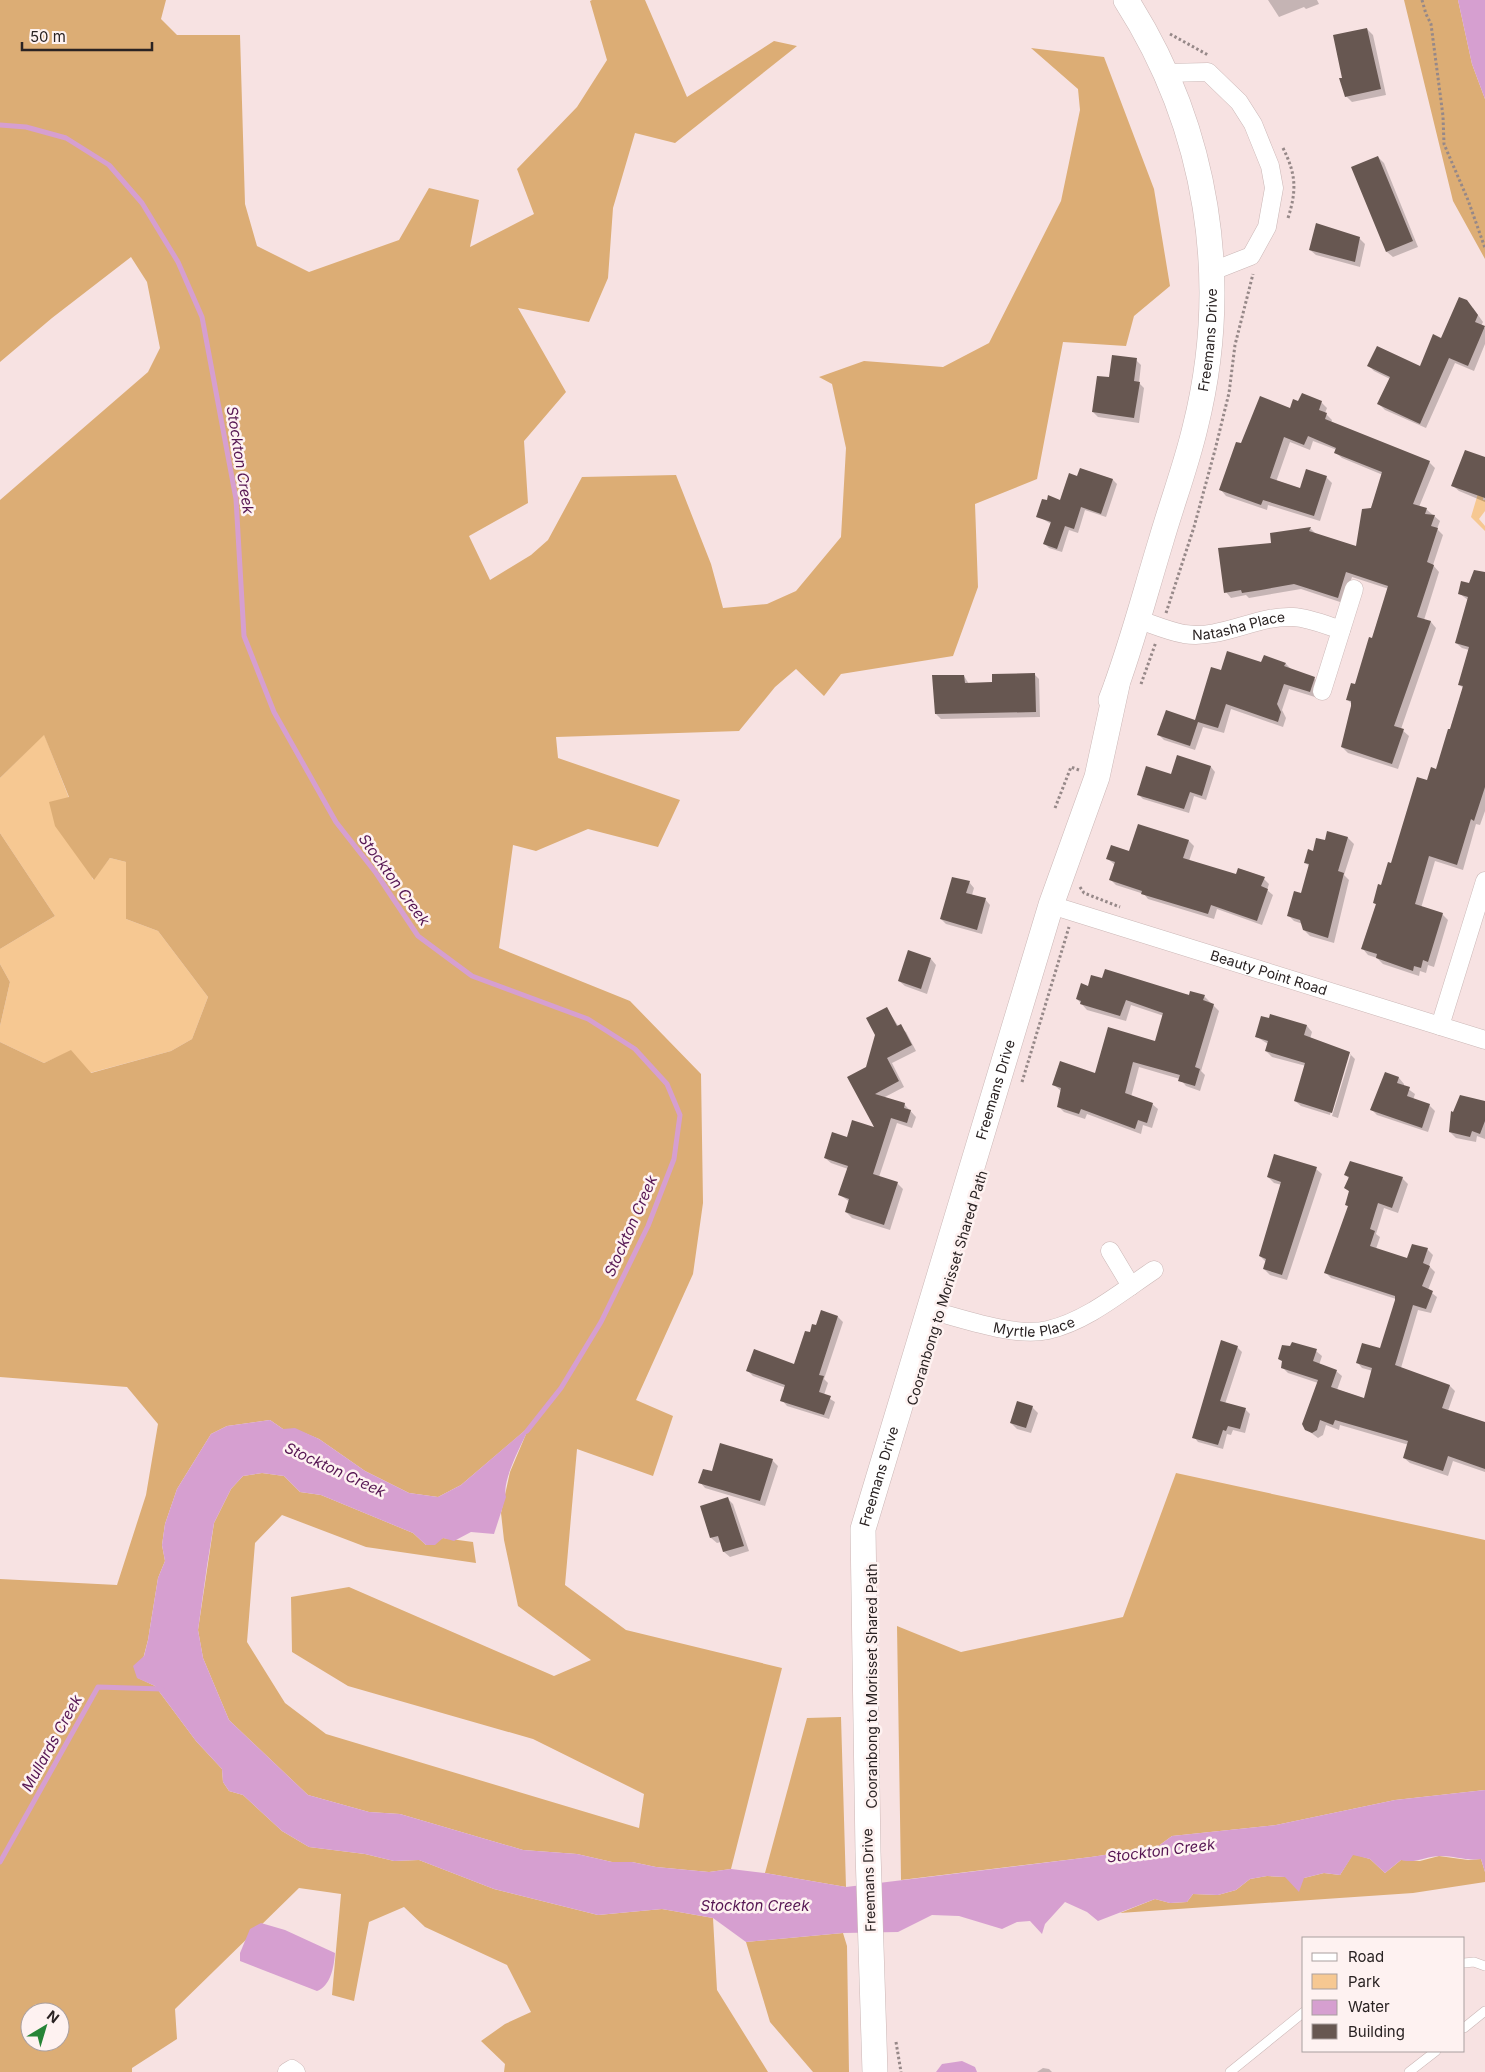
<svg xmlns="http://www.w3.org/2000/svg" width="1485" height="2072" viewBox="0 0 1485 2072" font-family="Inter,sans-serif">
<rect width="100%" height="100%" fill="#f7e2e2"/>
<path fill="#f6c892" d="M1485,470L1483,500H1485V511L1479,519L1485,526V531L1471,517Z
M44,734L69,798L93,880L110,858L126,862V919L158,931L208,997L192,1039L171,1051L90,1073L71,1051L44,1063L0,1042V1026L10,982L0,964V949L55,916L0,833V778Z"/>
<path fill="#dcad75" fill-rule="evenodd" d="M0,0H166L161,19L177,35H240L245,204L257,246L309,272L399,240L429,188L479,200L470,247L534,214L517,169L577,107L607,60L590,1L592,0H645L687,97L774,41L797,46L675,143L635,133L613,208L608,278L589,322L518,308L566,392L524,441L528,503L469,536L490,580L531,555L548,540L582,477L676,475L711,564L723,608L767,604L796,591L841,537L846,448L832,384L819,377L864,361L943,367L989,343L1061,201L1080,110L1078,89L1031,48L1104,57L1154,189L1170,286L1134,316L1126,346L1063,342L1037,479L975,504L978,587L953,656L841,674L824,696L796,669L775,687L739,731L556,737L558,758L680,800L658,847L588,829L536,851L513,845L499,948L630,1001L701,1074L703,1203L693,1274L636,1400L673,1416L653,1476L577,1449L565,1585L626,1630L782,1668L731,1869L709,1872L656,1867L632,1862H612L577,1854L523,1850L400,1814L369,1812L308,1795L229,1720L203,1658L198,1630L214,1523L231,1489L243,1476L262,1473L284,1476L300,1492L321,1495L413,1533L426,1545L443,1538L473,1542L476,1563L366,1547L282,1515L255,1543L247,1642L285,1703L326,1734L639,1828L644,1794L533,1739L348,1686L292,1652L291,1597L349,1587L554,1676L591,1660L518,1606L504,1540L501,1513L510,1472L529,1427L461,1485L438,1497L409,1493L365,1471L319,1439L295,1429H283L270,1420L227,1426L211,1434L177,1489L165,1524L162,1545L165,1561L158,1578L148,1640L138,1678L155,1686L196,1741L222,1769L223,1782L229,1791L243,1795L282,1831L309,1847L365,1854L394,1861L419,1860L494,1889L598,1915L662,1909L713,1918L717,1990L768,2072H504L505,2064L481,2041L505,2024L531,2012L507,1965L425,1927L404,1907L369,1922L354,2001L332,1995L341,1894L299,1888L175,2009L177,2039L132,2068V2072H0V1579L117,1585L146,1495L158,1424L127,1387L0,1377V1042L44,1063L71,1050L91,1073L171,1051L192,1039L208,997L158,931L126,919V862L110,858L94,880L55,826L49,802L69,797L44,735L0,778V500L148,372L160,348L147,282L131,257L52,318L0,362ZM30,2012H60V2042H30Z
M1404,0H1458L1472,64L1485,99V259L1453,201Z
M0,833L55,916L0,949Z
M0,964L10,982L0,1026Z
M1176,1473L1485,1540V1790L1395,1800L1276,1825L1172,1836L1157,1847L1091,1857L901,1880L897,1626L961,1652L1123,1617Z
M841,1717L846,1887L765,1873L807,1718Z
M1353,1854L1370,1859L1385,1873L1401,1860L1420,1861L1439,1856L1468,1860L1481,1859L1485,1872V1882L1413,1893L1120,1913L1155,1899L1170,1903L1187,1902L1193,1894L1218,1895L1236,1890L1250,1879L1267,1876L1304,1878L1324,1873L1340,1875Z
M843,1933L847,1946L849,2072H813L770,2022L746,1942Z"/>
<path fill="#d69fd0" d="M1458,0H1485V99L1472,64Z
M270,1420L283,1429L295,1428L319,1439L365,1471L409,1493L438,1497L461,1485L530,1426C523,1442 501,1481 506,1497L494,1534L471,1532L454,1541L443,1538L435,1545H426L413,1533L321,1495L300,1492L284,1476L262,1473L243,1476L231,1489L214,1523L207,1566L198,1630L203,1658L229,1720L308,1795L369,1812L400,1814L523,1850L577,1854L612,1862H632L656,1867L709,1872L731,1869L765,1873L846,1887L1091,1857L1157,1847L1172,1836L1276,1825L1395,1800L1485,1790V1872L1481,1859C1467,1861 1454,1856 1441,1856C1426,1856 1416,1864 1401,1860L1385,1873L1370,1859L1353,1855L1340,1875L1324,1873L1304,1878L1299,1892L1285,1877L1267,1876L1250,1879L1236,1890L1218,1895L1193,1894L1187,1902L1170,1903L1155,1899L1098,1921L1087,1912L1065,1902L1045,1924L1042,1934L1030,1921L1017,1922L1002,1929L959,1916L932,1915L898,1932L843,1933L746,1942L713,1918L662,1909L598,1915L494,1889L419,1860L394,1861L365,1854L309,1847L282,1831L243,1795L229,1791L223,1782L222,1769L196,1741L155,1686L137,1678L133,1666L144,1656L148,1640L158,1578L165,1561L162,1545L165,1524L177,1489L211,1434L227,1426Z
M261,1923L285,1930L335,1953C334,1966 331,1986 317,1991L240,1961V1953L250,1929Z
M962,2061L975,2067L977,2072H936L942,2064Z"/>
<path fill="#0003" d="M1268,0H1317L1319,4L1306,9L1304,7L1279,17Z
M1367,29L1373,35L1386,95L1352,102L1346,96L1344,78Z
M1378,157L1384,163L1418,247L1393,257L1387,252Z
M1359,238L1365,244L1360,267L1316,255L1310,250Z
M1473,308L1483,322L1481,326L1485,328V344L1474,371L1455,363L1426,428L1385,410L1379,404L1390,379L1374,371L1369,366L1421,367L1442,339Z
M1136,360L1141,365L1139,383L1144,388L1139,423L1098,417L1093,412L1110,379Z
M1321,402L1327,408L1325,413L1332,420L1331,423L1429,462L1435,468L1419,507L1426,509L1440,521L1437,529L1443,535L1433,565L1439,572L1424,620L1431,622L1436,628L1401,729L1409,736L1398,769L1348,753L1342,747L1352,704L1347,699L1356,685L1389,589L1352,577L1343,603L1301,589L1249,598L1246,595L1231,598L1226,592L1272,544L1310,528L1316,534L1357,547L1383,475L1342,458L1336,453L1337,450L1313,441L1310,450L1290,442L1276,482L1301,489L1326,477L1332,483L1320,521L1268,505L1267,510L1226,496L1221,490L1241,445L1290,409Z
M1485,458V502L1459,491L1453,486Z
M1078,478L1113,480L1117,484L1106,517L1085,510L1078,533L1069,530L1062,552L1049,548L1045,544L1051,524L1038,516L1061,501Z
M1485,572V811L1480,825L1476,824L1463,870L1435,861L1421,908L1442,914L1448,920L1434,967L1428,965L1426,973L1420,971L1419,976L1383,964L1377,958L1368,955L1363,949L1377,905L1374,903L1428,782L1437,771L1463,688L1459,684L1469,650L1462,648L1456,643L1468,600L1460,594Z
M1265,657L1286,664L1292,670L1314,678L1320,684L1315,697L1289,689L1282,710L1286,718L1283,727L1231,709L1224,733L1203,727L1195,750L1164,740L1159,735L1195,721L1221,671L1262,664Z
M1034,674L1039,679L1040,717L941,719L936,714L964,676L969,684L993,683Z
M1177,757L1211,767L1215,772L1206,800L1194,796L1189,813L1143,799L1138,794L1172,775Z
M1328,833L1348,838L1354,844L1344,875L1349,880L1334,943L1310,936L1304,930L1303,924L1294,921L1288,915L1302,895L1310,867L1306,863L1325,842Z
M1189,841L1194,846L1189,861L1237,876L1264,879L1269,884L1267,890L1273,895L1262,925L1217,909L1214,919L1148,899L1144,894L1116,885L1111,880L1115,865L1108,859Z
M969,882L974,888L972,895L985,899L990,905L982,934L946,924L941,919Z
M931,959L936,965L927,994L905,986L899,981Z
M1089,987L1204,996L1219,1011L1201,1071L1205,1075L1200,1091L1186,1086L1180,1079L1139,1067L1131,1097L1152,1104L1158,1109L1152,1128L1143,1125L1141,1134L1087,1114L1085,1119L1064,1112L1058,1106L1061,1091L1053,1084L1096,1074L1156,1042L1164,1016L1131,1005L1126,1021L1087,1010L1077,999Z
M887,1009L899,1027L906,1032L916,1051L892,1063L904,1087L883,1098L904,1104L916,1117L912,1128L897,1123L879,1177L897,1183L903,1189L890,1230L852,1218L846,1212L850,1202L840,1195L848,1169L831,1163L825,1158L848,1139L877,1129L867,1068Z
M1271,1016L1307,1026L1312,1032L1310,1039L1349,1053L1355,1059L1338,1118L1332,1116L1351,1054H1348L1330,1115L1301,1106L1295,1101L1306,1066L1272,1057L1266,1051L1268,1044L1257,1037Z
M1385,1074L1399,1078L1404,1084V1086L1415,1094L1413,1100L1429,1105L1435,1111L1428,1132L1377,1115L1372,1110Z
M1485,1102V1139L1477,1136L1476,1142L1456,1138L1450,1132Z
M1316,1169L1322,1174L1287,1280L1270,1275L1264,1269L1266,1262L1260,1256L1282,1185L1274,1183L1268,1177Z
M1346,1175L1402,1178L1408,1184L1398,1213L1384,1208L1376,1234L1380,1237L1376,1249L1408,1260L1427,1249L1433,1255L1429,1266L1435,1272L1428,1290L1437,1297L1431,1313L1418,1310L1401,1368L1450,1386L1455,1391L1448,1411L1485,1423V1472L1453,1461L1448,1476L1410,1463L1404,1458L1409,1445L1340,1425L1339,1430L1326,1425L1323,1435L1318,1438L1306,1429L1318,1383L1288,1373L1282,1367L1283,1362L1279,1358L1316,1351L1322,1356L1319,1365L1336,1371L1342,1376L1337,1390L1365,1399L1373,1371L1362,1368L1357,1362L1381,1350L1396,1299L1331,1278L1325,1272L1349,1207L1346,1205L1350,1192L1345,1188L1349,1179Z
M838,1317L843,1322L824,1379L828,1383L824,1395L835,1402L829,1419L787,1406L782,1400L786,1388L753,1376L748,1371L795,1365L810,1334L817,1326Z
M1237,1347L1242,1352L1225,1404L1245,1409L1250,1414L1245,1433L1233,1430L1231,1435L1227,1434L1223,1449L1198,1442L1194,1437Z
M1032,1407L1038,1413L1031,1433L1017,1429L1011,1423Z
M772,1460L778,1466L765,1506L705,1488L700,1482Z
M728,1499L733,1504L749,1551L730,1557L724,1552L721,1542L717,1543L711,1538Z
M1043,2068L1049,2069L1052,2072H1037Z"/>
<g fill="none" stroke-linecap="round" stroke-linejoin="round">
<path stroke="#d69fd0" stroke-width="5" d="M0,125L26,127L66,138L109,165L142,203L178,262L202,317L236,499L244,636L274,712L336,822L376,873L418,936L472,976L588,1019L635,1049L667,1084L680,1115L674,1159L648,1226L601,1322L561,1388L527,1431
M0,1862L98,1687L162,1689"/>
</g>
<path fill="#675751" d="M1367,28L1381,89L1345,97L1339,78H1342L1333,35Z
M1378,156L1413,241L1386,252L1351,167Z
M1316,223L1360,237L1355,262L1309,250Z
M1459,297L1467,300L1478,315L1475,322L1485,326L1468,366L1449,358L1420,424L1377,404L1390,377L1367,366L1377,346L1420,366L1433,334L1441,338Z
M1112,355L1137,358L1134,381L1140,382L1134,418L1092,412L1097,376L1109,377Z
M1302,393L1322,401L1319,410L1327,413L1325,419L1430,461L1413,504L1427,508L1425,514L1435,515L1431,526L1438,528L1427,562L1434,565L1417,617L1431,621L1394,726L1404,729L1392,764L1341,747L1351,706V701L1346,700L1351,683L1355,684L1369,637L1372,638L1388,586L1346,572L1338,598L1294,584L1261,590L1242,593L1241,590L1224,593L1218,548L1271,543L1270,533L1311,527L1309,531L1356,546L1362,509L1371,508L1382,472L1334,453L1336,448L1308,436L1304,445L1284,437L1270,478L1300,488L1306,469L1327,476L1314,516L1263,500L1261,505L1219,490L1236,442L1241,443L1260,396L1290,408L1293,399L1298,401Z
M1465,450L1485,457V498L1451,486Z
M1080,468L1113,479L1101,514L1081,507L1074,529L1065,526L1057,549L1043,544L1051,522L1036,517L1042,499L1047,500L1048,495L1060,500L1069,473L1077,476Z
M1474,570L1485,572V787L1474,821L1471,819L1457,865L1429,856L1415,904L1443,913L1428,962L1423,960L1421,968L1414,966L1413,971L1376,958L1377,954L1361,949L1376,904L1373,903L1378,884L1381,885L1388,862L1391,863L1417,777L1427,780L1431,767L1436,769L1448,729H1450L1463,686L1458,685L1469,647L1455,643L1468,597L1458,594L1461,581L1469,583Z
M1227,651L1261,662L1264,655L1286,663L1284,666L1315,677L1310,692L1284,684L1277,704L1281,712L1278,722L1226,704L1218,728L1198,722L1190,746L1157,735L1166,710L1195,720L1211,667L1221,670Z
M1035,673L1036,712L935,714L932,675H964L965,683L992,682V674Z
M1177,755L1211,766L1202,796L1190,792L1184,809L1137,795L1146,766L1171,774Z
M1138,824L1189,840L1183,858L1236,874L1238,868L1265,877L1261,886L1268,889L1257,921L1211,905L1208,914L1141,894L1142,891L1109,880L1115,862L1106,859L1111,845L1129,851Z
M1327,831L1348,837L1338,871L1344,873L1328,938L1303,930L1300,920L1287,916L1294,891L1301,893L1309,864L1304,863L1308,849L1313,851L1316,838L1325,840Z
M952,877L970,881L966,893L986,898L977,930L940,919Z
M908,950L931,958L921,989L898,981Z
M1105,969L1189,995L1190,991L1205,995L1203,1000L1214,1004L1195,1067L1200,1069L1195,1086L1178,1081L1180,1075L1133,1062L1125,1093L1153,1103L1147,1123L1138,1120L1135,1129L1081,1109L1079,1114L1057,1107L1061,1088L1052,1085L1060,1061L1095,1073L1108,1027L1155,1041L1163,1013L1126,1000L1120,1016L1080,1004L1081,1001L1076,999L1081,983L1088,986L1091,975L1102,978Z
M887,1007L897,1026L901,1024L912,1045L887,1058L899,1081L875,1094L905,1103L904,1108L911,1110L907,1123L891,1118L873,1174L898,1182L884,1225L845,1212L849,1199L838,1195L848,1166L824,1158L832,1132L847,1137L852,1120L874,1127L847,1077L866,1067L875,1035L866,1018Z
M1270,1014L1307,1025L1304,1035L1350,1052L1332,1113L1294,1101L1305,1063L1265,1051L1268,1041L1255,1037L1261,1016L1269,1018Z
M1385,1072L1399,1077L1397,1083L1410,1087L1407,1096L1430,1104L1422,1128L1370,1110Z
M1460,1095L1485,1101V1121L1480,1134L1472,1131L1470,1137L1449,1132L1451,1111L1453,1112Z
M1274,1154L1317,1167L1282,1275L1263,1269L1266,1259L1259,1256L1281,1182L1267,1177Z
M1350,1161L1403,1177L1392,1208L1378,1203L1370,1229L1375,1231L1370,1246L1407,1258L1412,1244L1428,1248L1423,1263L1430,1266L1422,1286L1433,1291L1426,1309L1413,1305L1395,1365L1450,1385L1442,1408L1485,1422V1469L1448,1456L1443,1471L1403,1458L1408,1441L1335,1420L1333,1425L1320,1420L1317,1430L1312,1433L1305,1430L1302,1424L1318,1380L1281,1368L1282,1361L1278,1359L1282,1345L1290,1346L1292,1342L1317,1349L1313,1361L1337,1370L1331,1387L1364,1398L1372,1368L1356,1363L1362,1343L1380,1348L1395,1300V1296L1324,1273L1348,1206L1345,1205L1349,1191L1344,1188L1349,1177L1344,1175Z
M821,1310L838,1316L819,1375L824,1376L819,1392L831,1396L824,1415L780,1401L785,1385L746,1371L754,1349L794,1364L805,1331L810,1332L812,1324L816,1325Z
M1221,1340L1238,1346L1220,1401L1246,1408L1240,1429L1228,1426L1226,1431L1223,1430L1218,1445L1192,1438Z
M1017,1401L1033,1406L1026,1428L1010,1423Z
M720,1443L773,1459L760,1501L698,1483L703,1469L712,1471Z
M728,1497L744,1546L723,1552L718,1536L710,1538L700,1506Z"/>
<g fill="none" stroke-linecap="round" stroke-linejoin="round">
<defs>
<path id="service" d="M1464,1963L1474,1962L1485,1966
M1464,2028L1485,2011
M1230,2072L1304,2012
M1409,2072L1436,2051"/>
<g id="minor">
<path d="M1166,73L1208,72L1239,102L1253,124L1270,166L1274,188L1267,227L1251,256L1213,271"/>
<path id="s1" d="M1137,619C1152,624 1168,631 1184,634C1221,640 1257,615 1293,617C1310,618 1326,625 1341,630"/>
<path d="M1322,691L1354,589"/>
<path id="s2" d="M1051,905L1485,1040"/>
<path d="M1440,1026L1485,881"/>
<path d="M1110,1251L1131,1286"/>
<path id="s3" d="M929,1310C962,1318 1015,1338 1048,1330C1087,1321 1121,1292 1154,1270"/>
<path d="M287,2072L292,2069L296,2072"/>
</g>
<g id="secondary">
<path id="s4" d="M1111,700C1131,648 1145,593 1161,541C1172,503 1186,466 1195,428C1232,281 1208,128 1126,0"/>
<path id="s5" d="M875,2072L868,1852L863,1529L1051,905L1097,777L1117,685"/>
</g>
</defs>
<use href="#service" stroke="#cbb7b6" stroke-width="10"/>
<use href="#minor" stroke="#cbb7b6" stroke-width="19"/>
<use href="#secondary" stroke="#cbb7b6" stroke-width="26"/>
<path stroke="#968888" stroke-width="3" stroke-dasharray="2.5 2.5" stroke-linecap="butt" d="M1422,0L1426,14L1431,24L1443,116L1444,144L1468,200L1485,248
M1170,34L1208,55
M1283,148C1296,174 1297,190 1288,218
M1166,613L1194,527L1215,450L1229,393L1235,345L1253,274
M1141,684L1156,642
M1055,808L1071,767L1079,770
M1080,887L1084,893L1120,907
M1022,1082L1069,927
M896,2042L901,2072"/>
<use href="#service" stroke="#fff" stroke-width="9"/>
<use href="#minor" stroke="#fff" stroke-width="18"/>
<use href="#secondary" stroke="#fff" stroke-width="25"/>
</g>
<g text-anchor="middle" stroke-width="5" stroke-linejoin="round" paint-order="stroke">
<g font-size="14" fill="#2a2323" stroke="#fef2f1">
<text dy="5" stroke="none"><textPath href="#s4" startOffset="374">Freemans Drive</textPath></text>
<text dy="5" stroke="none"><textPath href="#s1" startOffset="105">Natasha Place</textPath></text>
<text dy="5" stroke="none"><textPath href="#s2" startOffset="228">Beauty Point Road</textPath></text>
<text dy="5" stroke="none"><textPath href="#s5" startOffset="1002">Freemans Drive</textPath></text>
<text transform="translate(947 1288) rotate(-73)" y="5">Cooranbong to Morisset Shared Path</text>
<text dy="5" stroke="none"><textPath href="#s3" startOffset="108">Myrtle Place</textPath></text>
<text dy="5" stroke="none"><textPath href="#s5" startOffset="598">Freemans Drive</textPath></text>
<text transform="translate(872 1686) rotate(-90)" y="5">Cooranbong to Morisset Shared Path</text>
<text transform="translate(869 1880) rotate(-92)" y="5">Freemans Drive</text>
</g>
<g font-size="15" font-style="italic" fill="#561653" stroke="#fef2f1">
<text transform="translate(240 460) rotate(81)" y="5">Stockton Creek</text>
<text transform="translate(394 880) rotate(54)" y="5">Stockton Creek</text>
<text transform="translate(631 1226) rotate(-66)" y="5">Stockton Creek</text>
<text transform="translate(335 1470) rotate(25)" y="5">Stockton Creek</text>
<text transform="translate(52 1743) rotate(-61)" y="5">Mullards Creek</text>
<text transform="translate(1161 1851) rotate(-7)" y="5">Stockton Creek</text>
<text x="755" y="1911">Stockton Creek</text>
</g>
</g>
<rect x="1302" y="1937" width="162" height="115" fill="#fef2f1" stroke="#a99f9f"/>
<rect x="1312" y="1953" width="25" height="8" fill="#ffffff" stroke="#a99f9f"/>
<text x="1348" y="1962" font-size="15" fill="#2a2323">Road</text>
<rect x="1312" y="1974" width="25" height="15" fill="#f6c892" stroke="#a99f9f"/>
<text x="1348" y="1987" font-size="15" fill="#2a2323">Park</text>
<rect x="1312" y="2000" width="25" height="15" fill="#d69fd0" stroke="#a99f9f"/>
<text x="1348" y="2012" font-size="15" fill="#2a2323">Water</text>
<rect x="1312" y="2024" width="25" height="15" fill="#675751" stroke="#a99f9f"/>
<text x="1348" y="2037" font-size="15" fill="#2a2323">Building</text>
<g transform="translate(45 2027) rotate(38)"><circle r="24" fill="#fef2f1" stroke="#a99f9f"/>
<path d="M0-4L9 19L0 12L-9 19Z" fill="#268436"/>
<text y="-8" font-size="14" font-weight="bold" text-anchor="middle" fill="#2a2323">N</text>
</g>
<path d="M22 42v8h130v-8" fill="none" stroke="#2a2323" stroke-width="2.5"/>
<text x="30" y="42" font-size="15" fill="#2a2323" stroke="#fef2f1" stroke-width="4" paint-order="stroke">50 m</text>
</svg>
